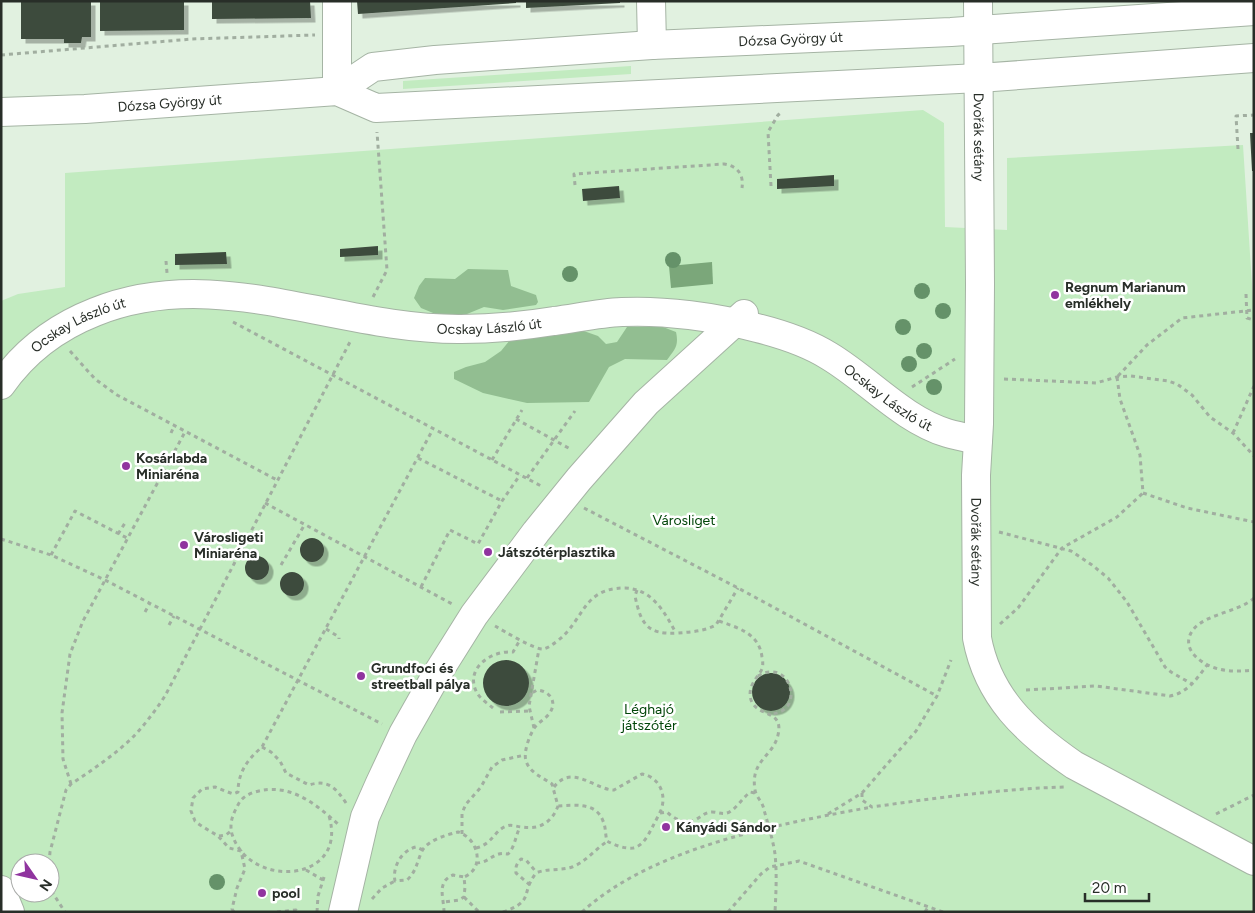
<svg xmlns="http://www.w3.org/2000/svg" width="1255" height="913" viewBox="0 0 1255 913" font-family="Figtree,sans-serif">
<defs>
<filter id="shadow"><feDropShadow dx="4.5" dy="4.5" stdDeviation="0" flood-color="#0004"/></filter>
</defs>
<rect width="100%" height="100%" fill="#e1f1e0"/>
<path fill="#c2ebc0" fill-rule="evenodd" d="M631,66V74L403,89V81Z
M923,110L944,123L945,227L1007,230V158L1243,145L1254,316V912H1V301L18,294L65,287V173ZM20,863H50V893H20Z"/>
<path fill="#92be91" d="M468,269L508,270L511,286L536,295L538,302L536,305L503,310L484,307L467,314L438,315L421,308L414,298L419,286L425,278L455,279Z
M627,327H663L676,332C679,346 675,349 667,360L625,359L609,367L589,402L527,403L483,393L454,379V372L466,367L485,362L501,351L510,340L578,329L598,336L606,344L617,342Z"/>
<path fill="#7ba77a" d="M712,262L713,284L671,288L669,266Z"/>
<path fill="#3e4b3e" filter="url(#shadow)" d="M21,1H91V37H82L81,43H64V39H21Z
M100,1H184V30L100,31Z
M212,1H310L311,18L212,19Z
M357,1H516V3L358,14Z
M526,1H620V3L526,8Z
M1250,133H1254V171H1252Z
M834,175V186L777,189V179Z
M619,186L620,198L583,201L582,189Z
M378,246V255L340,257V249Z
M226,252L227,264L175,265V254Z
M300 550a12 12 0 1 1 24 0a12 12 0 1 1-24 0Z
M245 568a12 12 0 1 1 24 0a12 12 0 1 1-24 0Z
M280 584a12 12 0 1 1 24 0a12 12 0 1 1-24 0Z
M483 683a23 23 0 1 1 46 0a23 23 0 1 1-46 0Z
M752 692a19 19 0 1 1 38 0a19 19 0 1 1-38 0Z"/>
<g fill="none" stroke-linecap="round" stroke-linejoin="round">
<defs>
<g id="minor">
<path d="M651,1L652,45"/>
<path id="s1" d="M978,1L980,284L979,424L976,475L977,638C988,697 1026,732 1074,765L1254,861"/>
<path d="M337,91V1"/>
<path id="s2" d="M1,385C24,352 57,327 95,312C217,263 336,330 461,329C492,329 523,326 554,321C577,318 599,313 622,312C665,310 715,317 757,328C781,334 808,343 829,356C869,380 902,419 947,433C957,436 968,438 978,440"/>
<path d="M1,890L10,912"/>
<path d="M343,912L365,817L380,783L403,734L437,674L474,615L536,532L579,479L646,403L744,314"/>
</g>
<g id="major">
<path id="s3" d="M337,91L373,67L435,60L652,45L951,32L1254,11"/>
<path id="s4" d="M1,112L85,109L337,91L376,108L979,78L1254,58"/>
</g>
</defs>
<use href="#minor" stroke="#a5b4a4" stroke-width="30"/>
<use href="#major" stroke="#a5b4a4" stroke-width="30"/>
<path stroke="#a1aea0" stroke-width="3" stroke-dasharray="4 4" stroke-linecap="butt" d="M1,55L192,39L315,35
M1238,149L1236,116L1254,115
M575,185L574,174L724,164C737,166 744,174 742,188
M771,186L768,132L778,115L782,112
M166,261L167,273
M1246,294L1247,318L1254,320
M373,297L387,270L377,132
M233,322L543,487
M70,351L95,379L117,395L277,480
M1118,376L1147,345L1182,318L1254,310
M1117,377L1120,399L1140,455L1143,493
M1004,379L1096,383L1117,377L1131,376L1168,381L1177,384L1192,395L1210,417L1233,433L1254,456
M912,387L955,359
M516,419L572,450
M171,433L174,426
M1233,433L1254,386
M418,458L502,501
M492,460L522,410
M527,478L575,411
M1143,493L1187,508L1254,522
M265,503L454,605
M584,508L738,588L937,696
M999,532L1071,551L1092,565L1108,578L1127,602L1165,667L1171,672L1192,684
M118,534L125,523
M1,539L51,555L105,580L382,724
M51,555L75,511L127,538
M281,565L305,524
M421,587L450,530L478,544L502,501L520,475
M637,590L635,596C641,625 648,635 678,633C691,632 705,631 716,625L738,588
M1254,598C1237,614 1195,614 1189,638C1187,648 1193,655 1201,661C1216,672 1236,672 1254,670
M145,612L150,603
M719,621C738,628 759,633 762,657C763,662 763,665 762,669C757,679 747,686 751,700C758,718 784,709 778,735C773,757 750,760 755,790C756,797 763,802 764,810C768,824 773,840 775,854C777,873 776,893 775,912
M1000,624L1018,608L1062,548L1117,517L1143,493
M169,625L174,616
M495,626C504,631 535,650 543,649C548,648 552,645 556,642C585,621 581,588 625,588C652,589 664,611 676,633
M326,629L339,637V639
M758,676C791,656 807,714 769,714
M1026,690L1096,686L1170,696C1187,693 1197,679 1207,665
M493,708C487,703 479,698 476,691C465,667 493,650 513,652L520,640
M500,712L530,711
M534,728L529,706L539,649
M262,747L271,752L280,761L286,773L309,785C328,779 336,788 346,803
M71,784L63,759L62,713L70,654L83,621L185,432
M554,787C572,763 595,790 614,790L642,774C659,777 667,794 661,810C659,815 656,820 654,824C649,833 644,846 633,848C625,849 614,845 607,841C605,834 606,827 603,821C596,802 575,805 558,806
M862,793V800L872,807C936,798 1000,789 1064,787
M660,813L667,812C674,819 685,824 695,820C701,817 705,812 712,812C719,812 724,816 731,811C738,806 743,798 750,792L755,793
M828,814L862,793L916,731L937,696L951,660
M1216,814L1254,795
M329,816C349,883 249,890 232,834C229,823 233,814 238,805C241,798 248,794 255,792C289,782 315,803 339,825
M462,834V813L466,804L481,787L492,767L502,760L525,755
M219,836L226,835L231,831
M476,848C493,844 494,830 507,826C512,824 517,827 522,827C540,830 552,822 558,806L552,784C542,777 530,773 526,761C523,752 530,734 535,727C539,722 545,719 549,714C558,702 550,691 537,690L532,693
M423,850L416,847C402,850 392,867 395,881L407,880C416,872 417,862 422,851C428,840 446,835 458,832C478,838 486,868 464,877
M49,863L50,852L66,790L71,784C92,770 113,756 131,739C144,726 155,711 165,696L351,340
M476,863C490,863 493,851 508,854C515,847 515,837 520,827
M306,870L323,880
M50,883L52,892L65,912
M530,885L516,873C515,867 517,863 521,859L526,860L537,873
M464,897L479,912
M372,899L382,888L395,881
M31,901L49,893
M234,912L232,909L237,888L245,869L241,851L229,848L218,836L200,825L195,821L191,811L193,798L202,789L215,787L233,794L238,792C238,772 248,759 262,747L433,429
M277,912L296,910L299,912
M317,912L318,896L325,874
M444,912C444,898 436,882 453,875L464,877L465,887L464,897L459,900L445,902
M503,912C535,901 520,894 536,873C547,868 560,871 572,867C586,862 595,849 608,841
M582,912C653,847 779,824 872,807
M728,912L761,874L770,867L799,861L943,912
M925,912L928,907"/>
<use href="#minor" stroke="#fff" stroke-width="28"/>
<use href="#major" stroke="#fff" stroke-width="28"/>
</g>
<g fill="#659269">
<circle cx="673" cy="260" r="8"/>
<circle cx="570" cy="274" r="8"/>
<circle cx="922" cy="291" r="8"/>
<circle cx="943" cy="311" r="8"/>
<circle cx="903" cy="327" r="8"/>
<circle cx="924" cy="351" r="8"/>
<circle cx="909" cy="364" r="8"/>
<circle cx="934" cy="387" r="8"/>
<circle cx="217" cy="882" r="8"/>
</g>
<g fill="#90349f" stroke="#fff" stroke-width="2">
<circle cx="1055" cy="295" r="5"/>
<circle cx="126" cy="466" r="5"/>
<circle cx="184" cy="545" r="5"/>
<circle cx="488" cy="552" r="5"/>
<circle cx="361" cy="676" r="5"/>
<circle cx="666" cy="827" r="5"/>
<circle cx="262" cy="893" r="5"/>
</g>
<g text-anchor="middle" stroke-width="5" stroke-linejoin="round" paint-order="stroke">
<g font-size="14" fill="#282e28" stroke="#fff">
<text dy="5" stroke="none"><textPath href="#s3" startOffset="462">Dózsa György út</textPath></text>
<text dy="5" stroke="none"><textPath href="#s4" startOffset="169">Dózsa György út</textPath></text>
<text dy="5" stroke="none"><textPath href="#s1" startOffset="136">Dvořák sétány</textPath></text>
<text dy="5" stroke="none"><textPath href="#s2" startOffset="520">Ocskay László út</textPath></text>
<text dy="5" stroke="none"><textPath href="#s2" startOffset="100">Ocskay László út</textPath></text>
<text dy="5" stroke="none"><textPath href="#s2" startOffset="940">Ocskay László út</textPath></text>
<text dy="5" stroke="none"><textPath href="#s1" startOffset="541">Dvořák sétány</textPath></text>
</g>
<g font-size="14" font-weight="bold" fill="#282e28" stroke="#fff" text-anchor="start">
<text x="1065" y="292">Regnum Marianum<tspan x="1065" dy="16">emlékhely</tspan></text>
<text x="136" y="463">Kosárlabda<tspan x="136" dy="16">Miniaréna</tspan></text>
<text x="194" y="542">Városligeti<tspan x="194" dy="16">Miniaréna</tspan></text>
<text x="498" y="557">Játszótérplasztika</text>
<text x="371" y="673">Grundfoci és<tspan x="371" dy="16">streetball pálya</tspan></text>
<text x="676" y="832">Kányádi Sándor</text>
<text x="272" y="898">pool</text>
</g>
<g font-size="14" fill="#004508" stroke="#fff">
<text x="684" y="525">Városliget</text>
<text x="649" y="714">Léghajó<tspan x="649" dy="16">játszótér</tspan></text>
</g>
</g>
<rect width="1255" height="913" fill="none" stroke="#282e28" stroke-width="5"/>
<g transform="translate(35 878) rotate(124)"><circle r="24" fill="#ffffff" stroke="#a9aba9"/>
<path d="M0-4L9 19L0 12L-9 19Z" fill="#90349f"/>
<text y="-8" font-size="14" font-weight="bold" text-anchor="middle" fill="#282e28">N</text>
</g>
<path d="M1085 893v8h64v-8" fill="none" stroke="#282e28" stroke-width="2.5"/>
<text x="1092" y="893" font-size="15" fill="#282e28" stroke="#ffffff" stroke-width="4" paint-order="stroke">20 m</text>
</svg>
